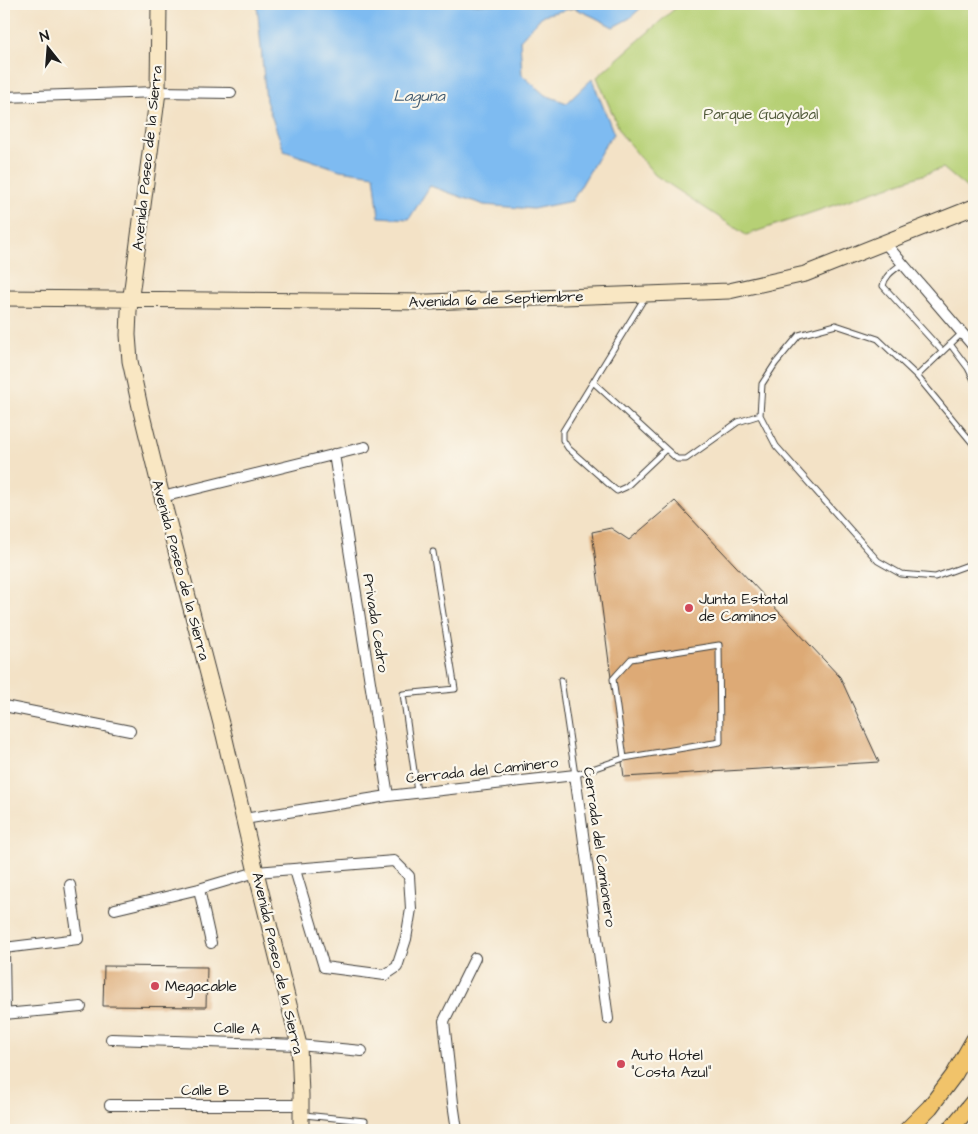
<svg xmlns="http://www.w3.org/2000/svg" width="978" height="1134" viewBox="0 0 978 1134" font-family="'Architects Daughter',sans-serif">
<rect width="100%" height="100%" fill="#fbf7ec"/>
<filter id="ink" filterUnits="userSpaceOnUse"><feTurbulence type="fractalNoise" baseFrequency=".02" numOctaves="2"/><feDisplacementMap in="SourceGraphic" scale="10" xChannelSelector="R" yChannelSelector="G"/><feConvolveMatrix kernelMatrix="1 2 1 2 8 2 1 2 1" color-interpolation-filters="sRGB"/></filter>
<filter id="wash" filterUnits="userSpaceOnUse"><feTurbulence type="fractalNoise" baseFrequency=".0096" numOctaves="4" result="noise"/><feDisplacementMap in="SourceGraphic" scale="20" xChannelSelector="R" yChannelSelector="G"/><feGaussianBlur stdDeviation="1.12" result="paint"/><feColorMatrix in="noise" values="0 0 0 0 0 0 0 0 0 0 0 0 0 0 0 0 0 1.4 0 .05"/><feComposite in="paint" operator="in"/></filter>
<g filter="url(#wash)">
<rect width="100%" height="100%" fill="#f3e2c6"/>
<path fill="#b6d075" stroke="#697648" d="M680,4H974V194L943,168L746,235L655,175L621,134L597,77Z"/>
<path fill="#7ebbf1" stroke="#4d6c86" d="M257,4H645L630,18L613,27L594,17L574,8L543,15L520,40L522,75L545,95L567,103L592,79L614,134L607,142L572,201L533,209L484,205L430,186L409,219L379,217L374,175L340,170L284,151L266,101Z"/>
<g id="blocks">
<path fill="#ddaa76" d="M675,501L840,677L879,762L624,777L592,532L611,528L629,540Z
M104,966L207,967L206,1007L103,1006Z"/>
</g>
</g>
<g filter="url(#ink)">
<use href="#blocks" fill-opacity="0" stroke="#3c3a36" stroke-width="1"/>
<g fill="none" stroke-linecap="round" stroke-linejoin="round">
<defs>
<path id="lane" d="M903,263C894,270 885,275 883,286L942,351
M950,344L968,368L974,380
M917,376L962,333
M593,382L666,449L626,487L617,491L612,487L568,448L563,440V431L645,297
M974,445L917,376L878,339L836,325L799,335L775,364L762,384L760,415L776,446L878,561L901,574L935,577L968,565L974,557
M666,449L677,459H686L738,422L760,415
M561,680L575,775L624,758L720,742L719,645L631,659L613,679L624,758
M417,792L403,694L455,689L433,552
M304,1115L365,1121"/>
<path id="street" d="M4,97L158,92L231,93
M885,243L974,347
M334,454L388,796
M162,497L365,447
M4,706L130,731
M244,819L388,796L575,775L608,1019
M199,889L211,943
M115,909L199,889L256,872L394,861L409,876L411,909L406,939L397,967L385,975L324,967L295,870
M4,948L78,939L70,885
M4,952L5,1014
M4,1014L81,1007
M111,1039L299,1045L362,1051
M110,1105H301
M457,1130L453,1103L444,1021L475,958"/>
<path id="secondary" d="M159,4L158,92L129,311L128,335L130,361L140,407L162,497L224,735L256,872L299,1045L301,1095V1130
M4,298L428,302L729,291L805,274L974,207"/>
<path id="primary" d="M907,1130L930,1107L954,1075L974,1040
M950,1130L974,1101"/>
</defs>
<use href="#lane" stroke="#3c3a36" stroke-width="7"/>
<use href="#street" stroke="#3c3a36" stroke-width="12"/>
<use href="#secondary" stroke="#3c3a36" stroke-width="17"/>
<use href="#primary" stroke="#3c3a36" stroke-width="18"/>
<use href="#lane" stroke="#fff" stroke-width="5"/>
<use href="#street" stroke="#fff" stroke-width="10"/>
<use href="#secondary" stroke="#f9e7c3" stroke-width="15"/>
<use href="#primary" stroke="#f1c36a" stroke-width="16"/>
</g>
</g>
<g fill="#d1495b" stroke="#fbf7ec" stroke-width="2">
<circle cx="689" cy="608" r="5"/>
<circle cx="155" cy="986" r="5"/>
<circle cx="621" cy="1064" r="5"/>
</g>
<g text-anchor="middle" stroke-width="4.5" stroke-linejoin="round" paint-order="stroke">
<g font-size="15" fill="#525b3b" stroke="#fbf7ec">
<text x="761" y="119">Parque Guayabal</text>
</g>
<g font-size="15" fill="#1c1c1c" stroke="#fbf7ec">
<text transform="translate(147 158) rotate(-84)" y="5">Avenida Paseo de la Sierra</text>
<text transform="translate(496 299) rotate(-2)" y="5">Avenida 16 de Septiembre</text>
<text transform="translate(181 570) rotate(75)" y="5">Avenida Paseo de la Sierra</text>
<text transform="translate(376 623) rotate(81)" y="5">Privada Cedro</text>
<text transform="translate(482 770) rotate(-6)" y="5">Cerrada del Caminero</text>
<text transform="translate(600 847) rotate(82)" y="5">Cerrada del Camionero</text>
<text transform="translate(278 963) rotate(77)" y="5">Avenida Paseo de la Sierra</text>
<text transform="translate(237 1028) rotate(2)" y="5">Calle A</text>
<text x="205" y="1095">Calle B</text>
</g>
<g font-size="15" fill="#1c1c1c" stroke="#fbf7ec" text-anchor="start">
<text x="699" y="604">Junta Estatal<tspan x="699" dy="17">de Caminos</tspan></text>
<text x="165" y="991">Megacable</text>
<text x="631" y="1060">Auto Hotel<tspan x="631" dy="17">"Costa Azul"</tspan></text>
</g>
<g font-size="16" font-style="italic" fill="#435c71" stroke="#fbf7ec">
<text x="419" y="101">Laguna</text>
</g>
</g>
<rect width="978" height="1134" fill="none" stroke="#fbf7ec" stroke-width="20"/>
<g transform="translate(48 48) rotate(343)" stroke="#fbf7ec" stroke-width="4" paint-order="stroke">
<path d="M0-4L9 19L0 12L-9 19Z" fill="#1c1c1c"/>
<text y="-8" font-size="14" font-weight="bold" text-anchor="middle" fill="#1c1c1c">N</text>
</g>
</svg>
